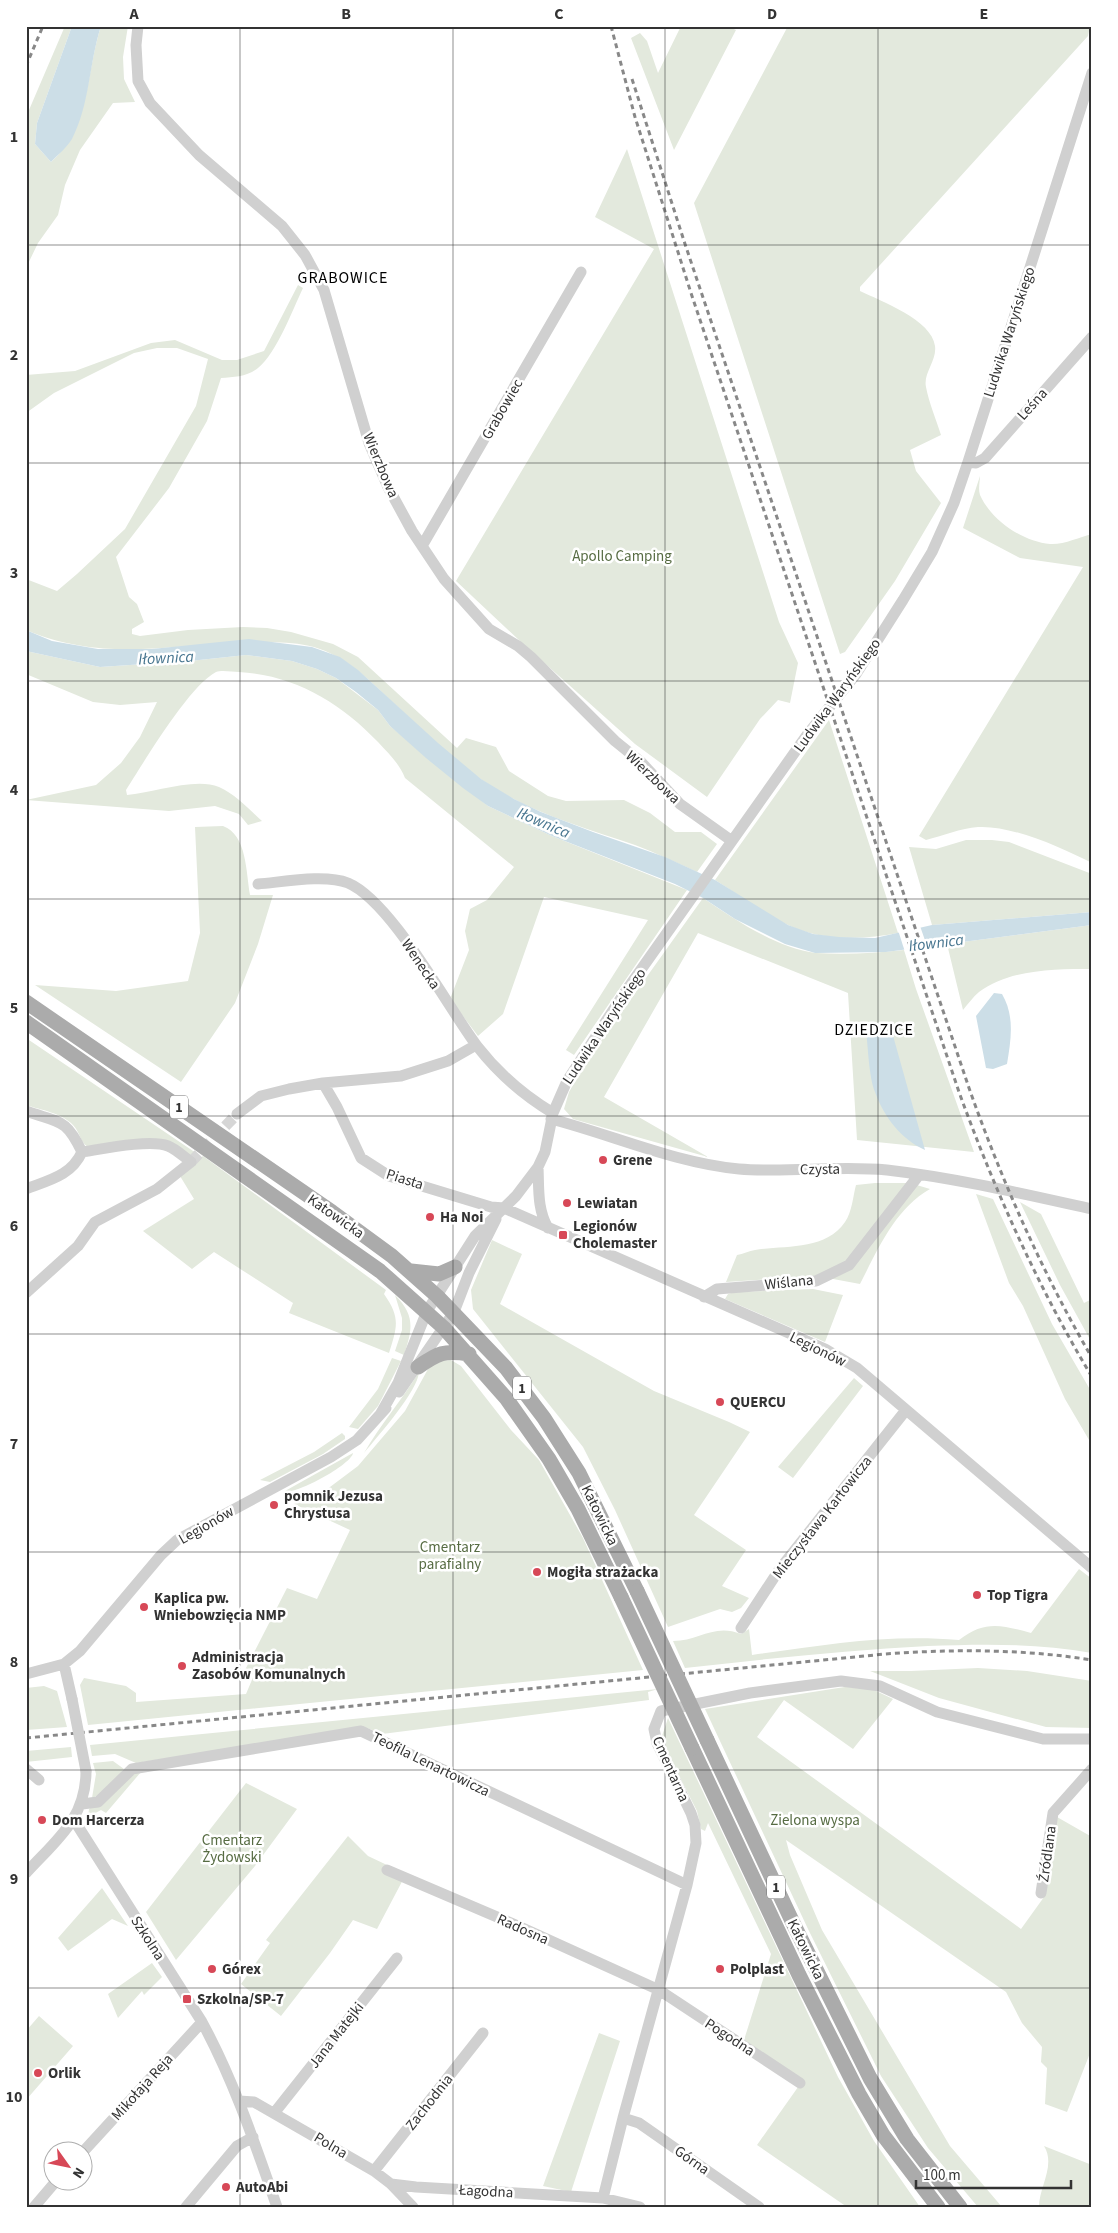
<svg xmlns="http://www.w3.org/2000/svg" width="1118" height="2233" viewBox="0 0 1118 2233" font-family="'Source Sans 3',sans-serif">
<rect width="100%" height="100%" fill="#fff"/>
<path fill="#e3e9dd" d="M65,26H72L37,123L35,144L51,162C90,128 86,72 101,26H128L123,57L124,79L135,102L113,103L80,150L65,185L58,215L38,243L26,268V117Z
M681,26H727L736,30L674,150L631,38L640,33L647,41L658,73Z
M788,26L927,28L1090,26L1088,36L860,287V291C881,301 932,320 935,346C937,361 923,373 926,387C929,403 936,419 941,435L910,450L916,471L941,503L895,581L845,652L840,654L694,203Z
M627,149L779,622L798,663L790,703L778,700L760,719L707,797L635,744L521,642L456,581L654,249L595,217Z
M298,285L303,288C292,311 277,352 258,368C247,377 234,377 221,378L207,421L169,488L116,557L129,597L137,604L144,622L132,629V634L140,636L188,630L243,627L267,628L291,632L333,644L358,657L457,748L466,738L496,747L509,771L548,796L566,801L624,800L650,813L675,832H701L717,844L697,872C677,863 656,853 635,845C582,827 528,812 482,780C448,757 418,725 388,698C364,675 346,657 314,647C291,641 266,642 242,643C163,645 103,662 26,630V579L57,591L77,574L125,529L196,406L208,359L177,348H157L134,353L54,393L26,413V375L75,371L151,343L175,340L222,360H237L264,351Z
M980,476C980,481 978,489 980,495C991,520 1023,542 1050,544C1063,545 1080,537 1092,534V863C1062,848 1012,825 978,827C961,828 942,836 926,840L919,836L1083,567L1020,558L963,528Z
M26,651L100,667L190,661L246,655L292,661L317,669L336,678L378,710L390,726L488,806L552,836L687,890L574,1055L566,1050L648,920L544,897L503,1014L478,1036L450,999L469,950L465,931L470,909L487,900L514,867L405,778C399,763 389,754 378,742C340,702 294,675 239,672C232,672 222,670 216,672C189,686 144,762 126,790L127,795C153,793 195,777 219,787C235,794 250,810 262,821L248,825L239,814L215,806L169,811L26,800L96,785L121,763L140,737L157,702L120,705L93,702L26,674Z
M829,720L898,933C863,940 821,941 788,925C763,913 739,895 715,880Z
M223,826C247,835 246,872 250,895H273L258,944L235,1003L181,1082L35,985L116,991L188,981L200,933L195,827Z
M966,840H992L1009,842L1092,874V912L932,925L909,847L936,849Z
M703,898C734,919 778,949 816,953C845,955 876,953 904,950L916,989L974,1152L857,1140L848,993L698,933L604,1097L708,1157L573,1119L564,1109L569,1092L588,1059Z
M1092,925V969C1056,969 1010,969 979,992C973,997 968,1004 963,1010L947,944Z
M26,1038L196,1153L190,1158L169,1142L88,1147C80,1142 80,1132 73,1125C62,1113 41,1110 26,1105Z
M203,1156L386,1290L384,1294C401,1318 397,1327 389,1353L289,1313L293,1303L214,1252L192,1269L143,1231L194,1199L180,1176Z
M875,1183H910L930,1189C895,1209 878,1249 860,1284L817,1276L726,1282L737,1255C743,1254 749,1251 755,1250C785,1245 825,1251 845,1222C852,1212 853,1196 856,1185Z
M976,1194L993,1199L1052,1324L1092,1393V1445L1065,1399L1023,1306L1009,1283Z
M1020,1202L1041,1214L1084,1303L1092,1299V1343L1060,1285Z
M492,1240L522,1254L500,1304L654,1391L729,1422L750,1432L694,1515L746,1550L722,1586L749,1598L741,1608L732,1612L720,1609L668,1627L615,1510L583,1447L473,1309L471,1290Z
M813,1289L843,1295L825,1342L725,1299L728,1294L735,1292Z
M395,1295C416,1316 412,1330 404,1355L395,1351L402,1330V1318Z
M392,1358L401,1361L378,1406L358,1429L349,1427L378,1389Z
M451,1360L461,1366L511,1430L539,1460L583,1538L643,1670L88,1725L80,1685L84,1678L126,1686L136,1693V1702L246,1694L254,1675L245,1670L287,1588L317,1599L350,1530L294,1504L326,1490L358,1466L405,1411L428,1369L438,1361Z
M419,1372C418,1391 378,1436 364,1453C380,1425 402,1400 419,1372Z
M854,1378L863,1386L793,1478L778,1467Z
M342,1433L345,1436V1439L323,1454L270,1482L260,1480L314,1452Z
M353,1453C352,1464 296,1495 285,1491Z
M1079,1569L1092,1579V1653C1037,1643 983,1644 928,1646C847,1650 766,1659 685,1668L673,1641C699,1641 714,1623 741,1634L749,1629L752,1655C825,1645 886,1634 959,1640C985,1620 1001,1625 1031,1633Z
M978,1668L1027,1671L1092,1681V1728L1046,1727L939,1698L870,1671H911Z
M44,1686L57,1691L67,1727L26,1730V1688Z
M851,1686L874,1690L893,1699L853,1749L784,1700L757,1737L1021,1929L1044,1897L1057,1817L1092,1837V2048L1067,2112L1045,2104L1047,2068L1041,2062L1042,2047L1022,2023L1006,1992L786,1840L790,1855L822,1930L950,2146L1002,2207H978L928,2148L881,2076L808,1929L705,1709Z
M658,1689L648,1692L649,1700L382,1734L367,1728L136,1763L115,1754L92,1756L90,1745Z
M668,1718L838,2077L874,2141L920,2207H847L757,2145L803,2080L744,2040L771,1954L708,1823L705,1831L701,1829L697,1811L665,1748L662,1736Z
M71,1747L72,1757L26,1762V1751Z
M113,1761L124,1769L102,1794L92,1798L96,1774L93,1763Z
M136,1771L141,1772L106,1813L101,1810L88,1817L89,1809Z
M246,1783L297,1809L255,1866L176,1960L146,1912Z
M348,1836L368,1856L406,1874L377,1929L353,1920L330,1953L281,2016L241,1984L270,1943L266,1940Z
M102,1888L128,1926L112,1919L68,1951L58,1938Z
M152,1963L162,1977L144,1995L142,1991L118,2018L108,1994Z
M39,2016L73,2046L26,2100V2031Z
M599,2033L620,2041L571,2192L543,2186Z
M1044,2146L1092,2165V2207H1039C1039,2187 1056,2165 1044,2146Z"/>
<path fill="#ccdee7" d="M72,26H101C89,63 90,104 72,139C67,147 58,155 51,162L35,144L37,123Z
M26,630L52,641L98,649H152L249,639L312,647L340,657L358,670L438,743L481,779L514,799L541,812L593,832L665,857L715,880L788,925L813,934L839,937L875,938L932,925L1092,912V925L886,952L815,953L785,944L735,919L703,898L675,884L552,836L488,806L463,788L426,758L390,726L378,710L356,692L336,678L317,669L292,661L246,655L190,661L100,667L26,651Z
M994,993L1002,994C1015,1016 1011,1040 1007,1064L993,1069L986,1068L976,1016Z
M866,1030L892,1032L925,1150C901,1139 884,1117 875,1092C869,1078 868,1047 866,1030Z"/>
<path fill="#fff" d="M920,926L928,949L905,952L898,930Z"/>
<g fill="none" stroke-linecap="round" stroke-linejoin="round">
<path stroke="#d6d6d6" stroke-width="11" stroke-dasharray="11 5.5" stroke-linecap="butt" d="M191,1162L237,1114"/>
<path stroke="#d0d0d0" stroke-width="11" d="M138,26L136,45L138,81L150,103L199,155L282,226L305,255L324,290L369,443L388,487L412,531L444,579L489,629L518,646L531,657L615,741L641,762L680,804L732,841
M968,462L976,463L985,458L1092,337
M422,546L581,272
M258,884C283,882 325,874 348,883C391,901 447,1006 477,1046C498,1073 523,1095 553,1113
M323,1083L337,1107L361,1158L389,1176L491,1207L504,1208L825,1349L857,1368L1092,1568
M26,1111C60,1123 66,1118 82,1152C71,1176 49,1180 26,1189
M237,1114L261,1096L289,1089L323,1083L401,1076L448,1061L476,1045
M551,1119C613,1135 675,1163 739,1169C788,1173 837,1165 887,1170C956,1178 1024,1194 1092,1209
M538,1167C539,1188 537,1209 548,1228
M26,1293L78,1246L95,1222L157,1189L191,1162C184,1157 176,1149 168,1146C150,1139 102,1149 82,1152
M704,1297L717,1289L816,1281L849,1265L919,1175
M399,1392L454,1312L469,1273L496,1219
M381,1413L398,1383L427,1311L475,1236L516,1196L538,1167L545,1152L553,1113L567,1081L623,995L807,735L856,674L903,600L932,552L954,503L968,462L1092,73
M741,1628L779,1570L906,1410
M64,1664L72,1699
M26,1674L64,1664L80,1651L161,1555L177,1540L331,1457L357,1440L386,1408
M26,1769L39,1780
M82,1804L98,1802L132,1769L361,1731L687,1885
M74,1820L202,2022C234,2081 255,2144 277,2207
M387,1870L518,1926L659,1990L800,2083
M26,1873C56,1840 86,1819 86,1771
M1041,1893L1053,1813L1092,1769
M239,2101L254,2102L374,2171L391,2184L413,2207
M275,2112L397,1958
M623,2118L639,2123L759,2207
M82,2153L202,2022
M374,2171L483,2033
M391,2184L416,2187L603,2198L640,2207
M603,2198L623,2118L687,1885L696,1843L695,1825L691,1813L657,1743L654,1729L661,1711L750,1693L841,1681L880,1686L937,1712L1043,1739H1092
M34,2207L57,2180
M186,2207L237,2146L253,2137"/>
<path stroke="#ababab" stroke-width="15" d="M26,1002L332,1212L392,1256L437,1296L506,1368L544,1418L579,1473L637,1591
M26,1022L380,1271L444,1328L506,1398L549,1459L578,1509L621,1597
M411,1271L439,1274L455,1267
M418,1367C438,1353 444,1350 469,1354
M707,1740L793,1923L870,2078L907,2139L960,2207
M692,1748L799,1975L859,2094L883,2135L938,2207"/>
<path stroke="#888" stroke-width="3" stroke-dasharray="5 4" stroke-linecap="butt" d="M611,26L635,117L691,293L959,1092C995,1191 1038,1287 1092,1377
M26,66L43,26
M632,79L685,244L969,1088C1002,1181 1042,1272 1092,1358
M26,1738L885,1654C954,1649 1023,1649 1092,1660"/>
<path stroke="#d0d0d0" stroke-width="11" d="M72,1699L86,1771"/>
<path stroke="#ababab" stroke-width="15" d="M637,1591L707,1740
M621,1597L692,1748"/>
</g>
<path fill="none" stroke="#333" stroke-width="1" stroke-opacity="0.55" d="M240,26V2207M453,26V2207M665,26V2207M878,26V2207M26,245H1092M26,463H1092M26,681H1092M26,899H1092M26,1116H1092M26,1334H1092M26,1552H1092M26,1770H1092M26,1988H1092"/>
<g fill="#d74857" stroke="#fff" stroke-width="2">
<circle cx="603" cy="1160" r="5"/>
<circle cx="567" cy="1203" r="5"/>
<circle cx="430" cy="1217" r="5"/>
<rect x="558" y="1230" width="10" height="10" rx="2.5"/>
<circle cx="720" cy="1402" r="5"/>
<circle cx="274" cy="1505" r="5"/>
<circle cx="537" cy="1572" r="5"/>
<circle cx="977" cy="1595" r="5"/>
<circle cx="144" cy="1607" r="5"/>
<circle cx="182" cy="1666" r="5"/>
<circle cx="42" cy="1820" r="5"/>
<circle cx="212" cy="1969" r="5"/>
<circle cx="720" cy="1969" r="5"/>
<rect x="182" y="1994" width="10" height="10" rx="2.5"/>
<circle cx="38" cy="2073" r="5"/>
<circle cx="226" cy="2187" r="5"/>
</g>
<g text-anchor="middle" stroke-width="5" stroke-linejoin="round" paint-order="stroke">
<g fill="#fff" stroke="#707070" stroke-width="1">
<rect x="170" y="1095.5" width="18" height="23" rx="4"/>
<rect x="513" y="1376.5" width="18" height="23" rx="4"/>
<rect x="767" y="1875.5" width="18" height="23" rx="4"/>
</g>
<g font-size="14" font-weight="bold" fill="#333">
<text x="179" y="1112">1</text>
<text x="522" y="1393">1</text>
<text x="776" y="1892">1</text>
</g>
<g font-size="15" fill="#333" stroke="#fff">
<text transform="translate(1009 332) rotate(-72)" y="5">Ludwika Waryńskiego</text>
<text transform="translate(1032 404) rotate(-48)" y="5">Leśna</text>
<text transform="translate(502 409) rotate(-60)" y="5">Grabowiec</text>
<text transform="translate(381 465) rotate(67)" y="5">Wierzbowa</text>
<text transform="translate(837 695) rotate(-54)" y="5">Ludwika Waryńskiego</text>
<text transform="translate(653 777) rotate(44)" y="5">Wierzbowa</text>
<text transform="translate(421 964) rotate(56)" y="5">Wenecka</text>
<text transform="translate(604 1026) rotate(-56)" y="5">Ludwika Waryńskiego</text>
<text transform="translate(820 1169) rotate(-1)" y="5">Czysta</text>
<text transform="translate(405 1179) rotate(18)" y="5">Piasta</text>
<text transform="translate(336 1216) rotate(35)" y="5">Katowicka</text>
<text transform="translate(789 1282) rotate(-6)" y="5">Wiślana</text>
<text transform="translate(818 1349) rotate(26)" y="5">Legionów</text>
<text transform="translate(600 1515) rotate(64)" y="5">Katowicka</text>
<text transform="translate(822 1517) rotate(-52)" y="5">Mieczysława Karłowicza</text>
<text transform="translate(206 1525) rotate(-30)" y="5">Legionów</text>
<text transform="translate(431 1764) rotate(26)" y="5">Teofila Lenartowicza</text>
<text transform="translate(671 1769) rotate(66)" y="5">Cmentarna</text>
<text transform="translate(1047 1854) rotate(-82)" y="5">Źródlana</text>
<text transform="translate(523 1929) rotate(24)" y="5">Radosna</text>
<text transform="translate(148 1938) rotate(57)" y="5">Szkolna</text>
<text transform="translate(806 1949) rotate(64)" y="5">Katowicka</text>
<text transform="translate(336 2035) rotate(-52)" y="5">Jana Matejki</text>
<text transform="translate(730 2037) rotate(33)" y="5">Pogodna</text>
<text transform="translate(142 2087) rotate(-48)" y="5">Mikołaja Reja</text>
<text transform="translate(429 2102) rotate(-52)" y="5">Zachodnia</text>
<text transform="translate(331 2145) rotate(31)" y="5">Polna</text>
<text transform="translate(692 2160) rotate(35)" y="5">Górna</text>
<text transform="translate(486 2191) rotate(3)" y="5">Łagodna</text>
</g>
<g font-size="15" fill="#576c43" stroke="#fff">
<text x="622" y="561">Apollo Camping</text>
<text x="450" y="1552">Cmentarz<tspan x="450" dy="17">parafialny</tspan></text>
<text x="815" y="1825">Zielona wyspa</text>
<text x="232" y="1845">Cmentarz<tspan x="232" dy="17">Żydowski</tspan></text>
</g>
<g font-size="15" font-weight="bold" fill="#333" stroke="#fff" text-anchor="start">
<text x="613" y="1165">Grene</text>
<text x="577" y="1208">Lewiatan</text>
<text x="440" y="1222">Ha Noi</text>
<text x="573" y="1231">Legionów<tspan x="573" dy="17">Cholemaster</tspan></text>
<text x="730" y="1407">QUERCU</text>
<text x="284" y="1501">pomnik Jezusa<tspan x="284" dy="17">Chrystusa</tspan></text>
<text x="547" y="1577">Mogiła strażacka</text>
<text x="987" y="1600">Top Tigra</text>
<text x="154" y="1603">Kaplica pw.<tspan x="154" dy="17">Wniebowzięcia NMP</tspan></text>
<text x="192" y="1662">Administracja<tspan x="192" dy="17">Zasobów Komunalnych</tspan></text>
<text x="52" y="1825">Dom Harcerza</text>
<text x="222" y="1974">Górex</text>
<text x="730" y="1974">Polplast</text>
<text x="197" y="2004">Szkolna/SP-7</text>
<text x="48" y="2078">Orlik</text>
<text x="236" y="2192">AutoAbi</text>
</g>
<g font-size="16" letter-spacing="1" fill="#000" stroke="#fff">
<text x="343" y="283">GRABOWICE</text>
<text x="874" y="1035">DZIEDZICE</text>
</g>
<g font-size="16" font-style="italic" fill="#47758f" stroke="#fff">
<text transform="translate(166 657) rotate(-3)" y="6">Iłownica</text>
<text transform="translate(544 822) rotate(23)" y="6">Iłownica</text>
<text transform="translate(936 942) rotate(-7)" y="6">Iłownica</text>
</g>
</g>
<rect width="1118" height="2233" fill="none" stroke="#ffffff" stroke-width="55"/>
<g transform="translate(68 2166) rotate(123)"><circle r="24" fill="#ffffff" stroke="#adadad"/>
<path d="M0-4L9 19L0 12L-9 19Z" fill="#d74857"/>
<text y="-8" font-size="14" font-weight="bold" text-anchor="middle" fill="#333333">N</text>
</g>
<path d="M916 2180v8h155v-8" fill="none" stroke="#333333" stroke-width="2.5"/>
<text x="923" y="2180" font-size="15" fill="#333333" stroke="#ffffff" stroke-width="4" paint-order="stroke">100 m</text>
<rect x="28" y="28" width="1062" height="2178" fill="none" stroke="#333" stroke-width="2"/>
<g font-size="16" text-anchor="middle" font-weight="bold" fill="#333">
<text x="134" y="19">A</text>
<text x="346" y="19">B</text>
<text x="559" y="19">C</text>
<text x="772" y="19">D</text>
<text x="984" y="19">E</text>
<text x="14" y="142">1</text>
<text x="14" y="360">2</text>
<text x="14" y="578">3</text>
<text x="14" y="795">4</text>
<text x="14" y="1013">5</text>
<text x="14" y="1231">6</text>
<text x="14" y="1449">7</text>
<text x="14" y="1667">8</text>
<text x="14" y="1884">9</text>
<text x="14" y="2102">10</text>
</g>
</svg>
